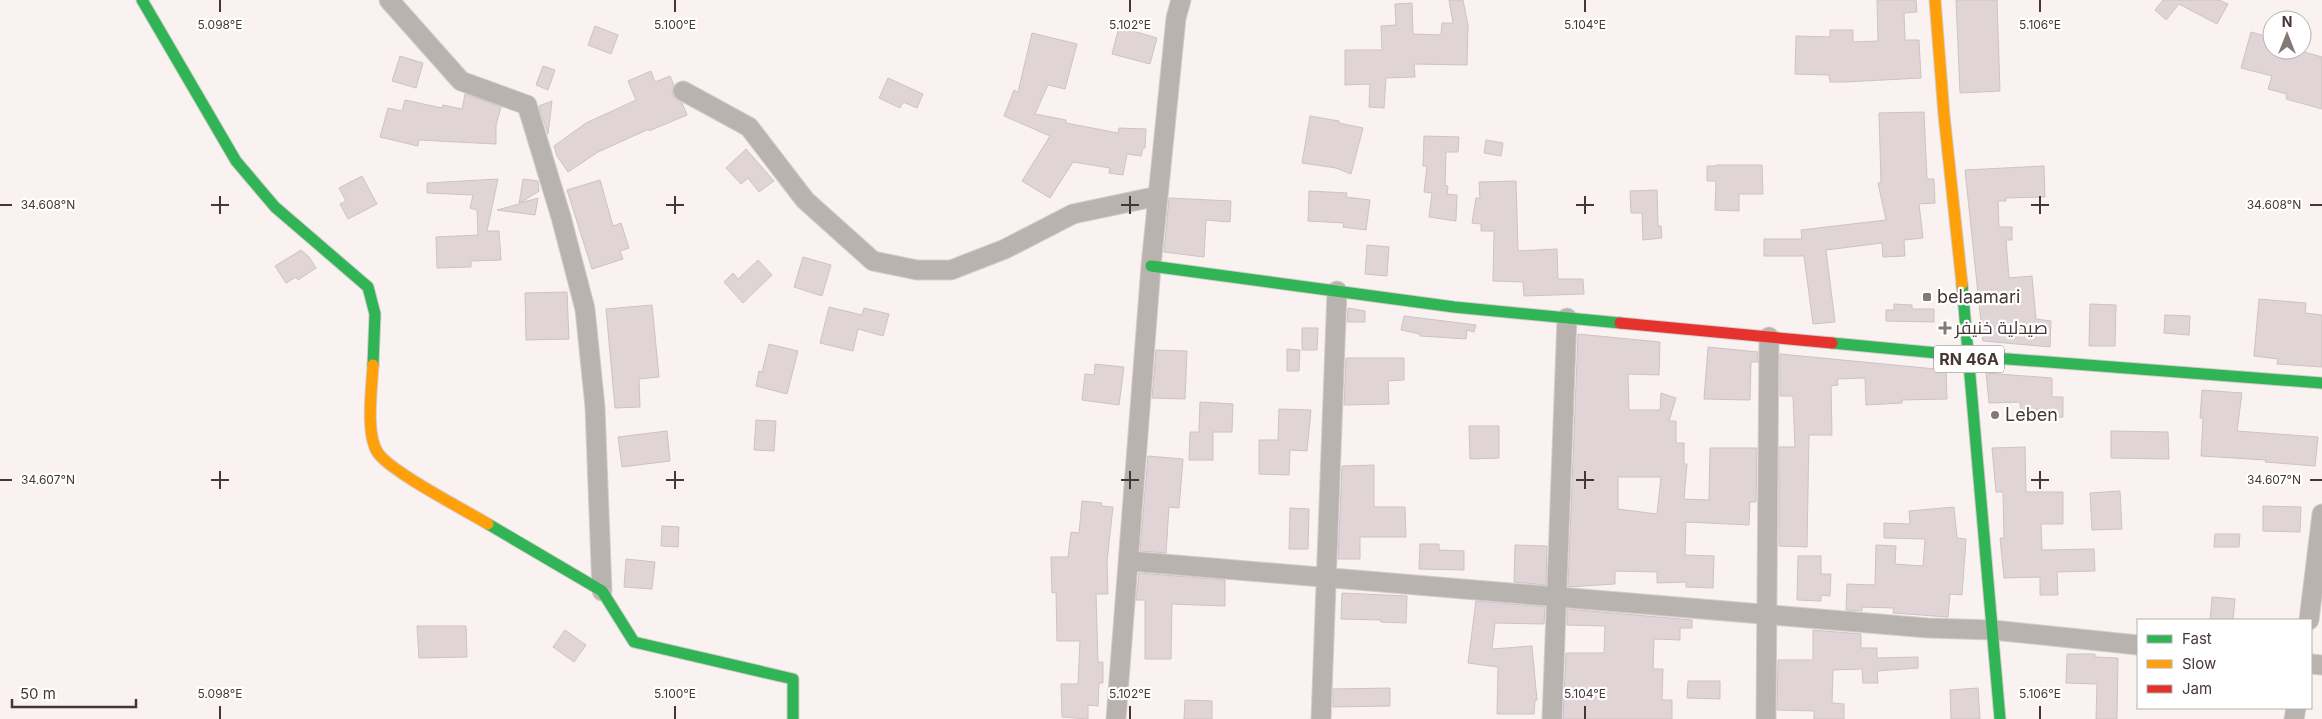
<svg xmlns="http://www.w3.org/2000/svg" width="2322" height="719" viewBox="0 0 2322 719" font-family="Inter,Cairo,sans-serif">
<rect width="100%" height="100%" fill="#faf2f1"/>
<path fill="#e0d4d7" stroke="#ccc3c5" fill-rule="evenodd" d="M1449,0H1463L1468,25L1467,65L1414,64L1415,77L1386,78L1384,108L1369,107L1370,84L1345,85V50H1382L1381,26L1396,25L1395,4L1412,3L1413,34L1441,35L1442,23H1453Z
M1877,0H1916L1917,12L1904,13L1905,40H1919L1921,78L1845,82H1830L1829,75L1795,74L1796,36L1830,37V30H1853V42L1878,41Z
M1956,0H1997L2000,91L1960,93Z
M2163,0H2219L2228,4L2217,24L2179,4L2166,20L2155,10Z
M595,26L618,35L611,54L588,45Z
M1119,27L1157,38L1150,64L1112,54Z
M2251,32L2272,38V50H2297L2322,57V109L2286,99L2287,94L2268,89L2272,76L2241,68Z
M1032,33L1077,44L1065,89L1048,85L1035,114L1066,120V123L1118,133L1119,128L1146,129L1145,148H1143L1141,156L1127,154L1123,175L1109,173L1110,168L1073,162L1050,198L1022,181L1050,136L1004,116L1014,90L1018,92Z
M400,56L423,63L416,88L392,81Z
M543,66L555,70L548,90L536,85Z
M651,71L655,82L670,76L674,85L672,91L673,96L682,103L687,115L649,131V129L598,152L568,172L557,156L554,146L586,123L636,100L628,81Z
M888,78L923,94L917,108L903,102L900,108L879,98Z
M465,94L501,107L496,125V144L419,140L418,146L380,137L388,108L402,111L405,100L442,108L443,105L462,109Z
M552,101L548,134L539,106Z
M1924,112L1927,179H1934L1935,203L1919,204L1923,238L1904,240L1905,256L1883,257L1882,243L1826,250L1835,322L1813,324L1804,256H1764V239H1802L1801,230L1886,220L1878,183H1881L1879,113Z
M1310,116L1339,121V123L1363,128L1351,174L1336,168L1302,163Z
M1424,136L1459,137L1458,152H1446L1445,185L1448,186L1447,194L1457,195L1456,221L1429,217L1432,193L1424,192L1427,166H1423Z
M1486,140L1503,143L1501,156L1484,153Z
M746,149L774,181L759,192L748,178L741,184L726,168Z
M1716,165H1762L1763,194H1739V211L1715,210L1716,181H1707V166H1716Z
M2044,166L2045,197L2006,198V201H1998L1999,227H2012V240H2006L2009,278L2032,276L2036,319L2051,321L2050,347L1983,341L1965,170Z
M362,176L377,204L348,219L340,204L346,201L339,188Z
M498,179L487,231H499L501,260L471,261V267L437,268L436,237L478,235L477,210L470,208L473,195L427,193V183Z
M523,179L538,181L539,191L520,203L538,198L535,215L497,210L519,204Z
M600,180L613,226L621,223L629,248L620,251L623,259L592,269L567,190Z
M1516,181L1518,251L1557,249L1558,279H1583L1584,294L1524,296L1523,282L1493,281L1494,231H1481V224L1472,223L1476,198H1480L1479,182Z
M1657,190L1658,226H1661L1662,238L1643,240L1642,213H1631L1630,191Z
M1309,191L1347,193L1346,197L1370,200L1366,230L1343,227L1344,223L1308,221Z
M1169,198L1231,201L1230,222L1206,220L1204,257L1164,252Z
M1367,245L1389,247L1387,276L1365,274Z
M301,250L309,257L316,268L298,280L296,277L286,283L275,266Z
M803,257L831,265L822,296L794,287Z
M758,260L772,275L743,303L724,282L733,273L738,279Z
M567,292L569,339L526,340L525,293Z
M2259,299L2306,303L2305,313L2322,315V367L2277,364L2278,359L2254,356Z
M1894,304L1912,305V309H1934V322L1886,321V310H1894Z
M2090,304L2116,305L2115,346H2089Z
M652,305L659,377L639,379L640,407L615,408L606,309Z
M829,307L862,315L864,308L889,314L883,336L858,329L853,351L820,343Z
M1348,308L1365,311V322H1347Z
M2165,315L2190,316L2189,335L2164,333Z
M1404,316L1476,325L1474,332L1467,330L1466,339L1420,336V334L1401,330Z
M1302,328H1318L1317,350H1302Z
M1578,334L1660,342L1659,375L1628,374L1629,410H1660L1661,393L1676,398L1669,421H1676V443H1684V464H1687L1684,499L1709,500L1710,448H1757L1756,502H1750L1749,525L1686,522L1685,555L1714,556L1713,588L1686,587V582L1657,583V572L1615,571V584L1568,587ZM1618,477H1661L1657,514L1618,509Z
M769,344L798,351L787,394L756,386L759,371L762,372Z
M1708,347L1758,352V362H1751L1750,400L1704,399Z
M1287,349L1300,350L1299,371H1287Z
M1156,350L1187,351L1185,399L1152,398Z
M1780,354L1946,370L1947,399L1902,400V403L1866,405L1865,378L1837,379L1838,385L1831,386L1832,435H1809L1807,547L1779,546V447H1795L1793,396H1780Z
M1346,358H1404V380L1388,381L1389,404L1344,405Z
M1095,364L1124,367L1119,405L1082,400L1085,374L1094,375Z
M1986,373L2052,378V397H2063V417L2021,419L2020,402L1989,403Z
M2202,390L2242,393L2237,431L2318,437L2315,466L2265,462L2266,460L2201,456L2203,418H2200Z
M1200,402L1233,404L1232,432H1213V460H1189L1190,432H1199Z
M1279,409L1311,410L1307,451L1290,450L1289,475L1259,474V440H1278Z
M756,420L776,421L774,451L754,450Z
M1469,426H1499V458L1470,459Z
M667,431L670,461L622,467L618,437Z
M2111,431L2168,432L2169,459L2111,458Z
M2025,447L2026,492H2063V524H2041L2042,550L2094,549L2095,571L2057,572L2058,595H2040V577L2004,578L2000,538H2004L2003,492H1996L1992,448Z
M1148,456L1183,459L1179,508L1169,507L1166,553L1140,551Z
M1374,465V507H1405L1406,537H1360V559H1338L1342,466Z
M2120,491L2122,529L2092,530L2090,493Z
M1082,501L1102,503L1101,506L1113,507L1107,561L1108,594H1096L1098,662H1103V683H1099L1098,706L1088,705V719L1062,717L1061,684H1078L1080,641H1057L1056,592L1052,593L1051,557H1068L1071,532L1079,533Z
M2263,506L2301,507L2300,532L2263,531Z
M1954,507L1957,538L1966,539L1962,595L1950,594L1948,617L1893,613L1894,608L1862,607V611L1846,610L1847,584L1875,585L1876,545L1896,546L1895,564L1923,566L1925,539L1884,538V523L1910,524L1909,511Z
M1290,508L1309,509L1308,549H1289Z
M662,526L679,527L678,547L661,546Z
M2215,534H2240L2239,547H2214Z
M1420,544H1439V550L1464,551V570L1419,569Z
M1515,545L1547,546L1546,585L1514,582Z
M1798,556H1821V574H1831L1830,596L1821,595V601L1797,600Z
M626,559L655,562L652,589L624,587Z
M1139,573L1225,580V606L1172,604L1171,659H1145V600H1136Z
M1342,593L1407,596L1406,623L1381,622V620L1341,619Z
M2212,597L2235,599L2233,620H2210Z
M1476,601L1545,607L1544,624L1495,623L1492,649L1532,646L1537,700H1535L1534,714H1497L1498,667L1468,663Z
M1567,609L1692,620V628H1680V640L1654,639L1653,669H1663L1662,700H1672V719H1563L1566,653H1604L1605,626L1567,625Z
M417,626H466L467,657L419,658Z
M565,630L586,645L574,662L553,647Z
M1813,630L1861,634V648H1877V658L1918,657V668L1877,671L1878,683H1863L1862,669L1833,670L1832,703L1844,704V719H1814V711L1777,710L1778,660H1813Z
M2067,654H2095V657L2118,658L2117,719H2096L2097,684L2066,683Z
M1688,681H1720V699L1687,698Z
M1390,688V706L1333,707V689Z
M1978,688L1980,719H1951L1950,690Z
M1185,700L1212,701V719H1184Z"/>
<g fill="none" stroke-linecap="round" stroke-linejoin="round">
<defs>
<path id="street" d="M389,0L461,81L527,105L561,217L585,309L595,407L602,591
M683,91L749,127L805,200L873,261L917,270H951L1005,249L1073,214L1158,196
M1129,561L1928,628L1993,630L2138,645
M2309,620L2322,514
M2311,664L2322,665
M1116,719L1151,266L1176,18L1181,0
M1321,719L1337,291
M1552,719L1567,318
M1766,719L1769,337
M2294,719L2296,708"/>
<path id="fast" d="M142,0L236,161L275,207L368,287L375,314L373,365
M1151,266L1454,307L1620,323
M1962,284L2000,719
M1832,343L1969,356L2322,383
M488,524L602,591L634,642L793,679V719"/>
<path id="slow" d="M1935,0L1944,115L1962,284
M373,365C372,388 365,434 378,453C391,472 465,510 488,524"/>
<path id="jam" d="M1620,323L1832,343"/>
</defs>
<use href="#street" stroke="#d5cdcc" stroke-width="21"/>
<use href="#fast" stroke="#d5cdcc" stroke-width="13"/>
<use href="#slow" stroke="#d5cdcc" stroke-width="13"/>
<use href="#jam" stroke="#d5cdcc" stroke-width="13"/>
<use href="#street" stroke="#b9b3b0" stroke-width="19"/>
<use href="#fast" stroke="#30b455" stroke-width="11"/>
<use href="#slow" stroke="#ff9f0a" stroke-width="11"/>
<use href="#jam" stroke="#e5322d" stroke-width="11"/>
</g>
<path fill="none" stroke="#463736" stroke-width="2" d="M220,0V12M675,0V12M1130,0V12M1585,0V12M2040,0V12M220,196V214M675,196V214M1130,196V214M1585,196V214M2040,196V214M0,205H12M211,205H229M666,205H684M1121,205H1139M1576,205H1594M2031,205H2049M2310,205H2322M220,471V489M675,471V489M1130,471V489M1585,471V489M2040,471V489M0,480H12M211,480H229M666,480H684M1121,480H1139M1576,480H1594M2031,480H2049M2310,480H2322M220,706V719M675,706V719M1130,706V719M1585,706V719M2040,706V719"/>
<g fill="#857877" stroke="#fff" stroke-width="2">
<rect x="1922" y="292" width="10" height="10" rx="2.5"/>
<path d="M1942.5 320.5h5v5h5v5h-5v5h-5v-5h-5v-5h5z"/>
<circle cx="1995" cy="415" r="5"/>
</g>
<g text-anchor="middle" stroke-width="4.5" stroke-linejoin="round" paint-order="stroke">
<rect fill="#fff" stroke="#7e7372" stroke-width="1" x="1934" y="345.5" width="70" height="27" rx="4"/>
<g font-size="16" font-weight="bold" fill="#463736">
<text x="1969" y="365">RN 46A</text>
</g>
<g font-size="18" fill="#463736" stroke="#fff" text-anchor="start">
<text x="1937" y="303">belaamari</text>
<text x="1955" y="334">صيدلية خنيفر</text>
<text x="2005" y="421">Leben</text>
</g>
</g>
<g font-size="12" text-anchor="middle" fill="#463736" stroke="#fff" stroke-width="4.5" stroke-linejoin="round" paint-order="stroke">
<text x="220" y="29">5.098°E</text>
<text x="675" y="29">5.100°E</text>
<text x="1130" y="29">5.102°E</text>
<text x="1585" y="29">5.104°E</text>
<text x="2040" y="29">5.106°E</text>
<text x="48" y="209">34.608°N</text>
<text x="2274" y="209">34.608°N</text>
<text x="48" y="484">34.607°N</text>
<text x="2274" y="484">34.607°N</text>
<text x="220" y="698">5.098°E</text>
<text x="675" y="698">5.100°E</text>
<text x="1130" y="698">5.102°E</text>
<text x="1585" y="698">5.104°E</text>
<text x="2040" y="698">5.106°E</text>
</g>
<rect x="2137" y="619" width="175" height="90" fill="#ffffff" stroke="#b5afaf"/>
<rect x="2147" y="635" width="25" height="8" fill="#30b455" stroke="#b5afaf"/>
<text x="2182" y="644" font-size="15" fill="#463736">Fast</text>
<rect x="2147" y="660" width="25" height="8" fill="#ff9f0a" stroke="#b5afaf"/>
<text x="2182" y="669" font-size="15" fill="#463736">Slow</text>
<rect x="2147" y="685" width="25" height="8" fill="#e5322d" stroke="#b5afaf"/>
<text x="2182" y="694" font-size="15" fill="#463736">Jam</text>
<g transform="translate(2287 35)"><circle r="24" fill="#ffffff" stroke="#b5afaf"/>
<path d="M0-4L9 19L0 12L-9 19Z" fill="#857877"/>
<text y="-8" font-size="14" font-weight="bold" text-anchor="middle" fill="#463736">N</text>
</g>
<path d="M12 699v8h124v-8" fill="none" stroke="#463736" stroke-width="2.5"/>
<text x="20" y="699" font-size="15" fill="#463736" stroke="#ffffff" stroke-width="4" paint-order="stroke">50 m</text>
</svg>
